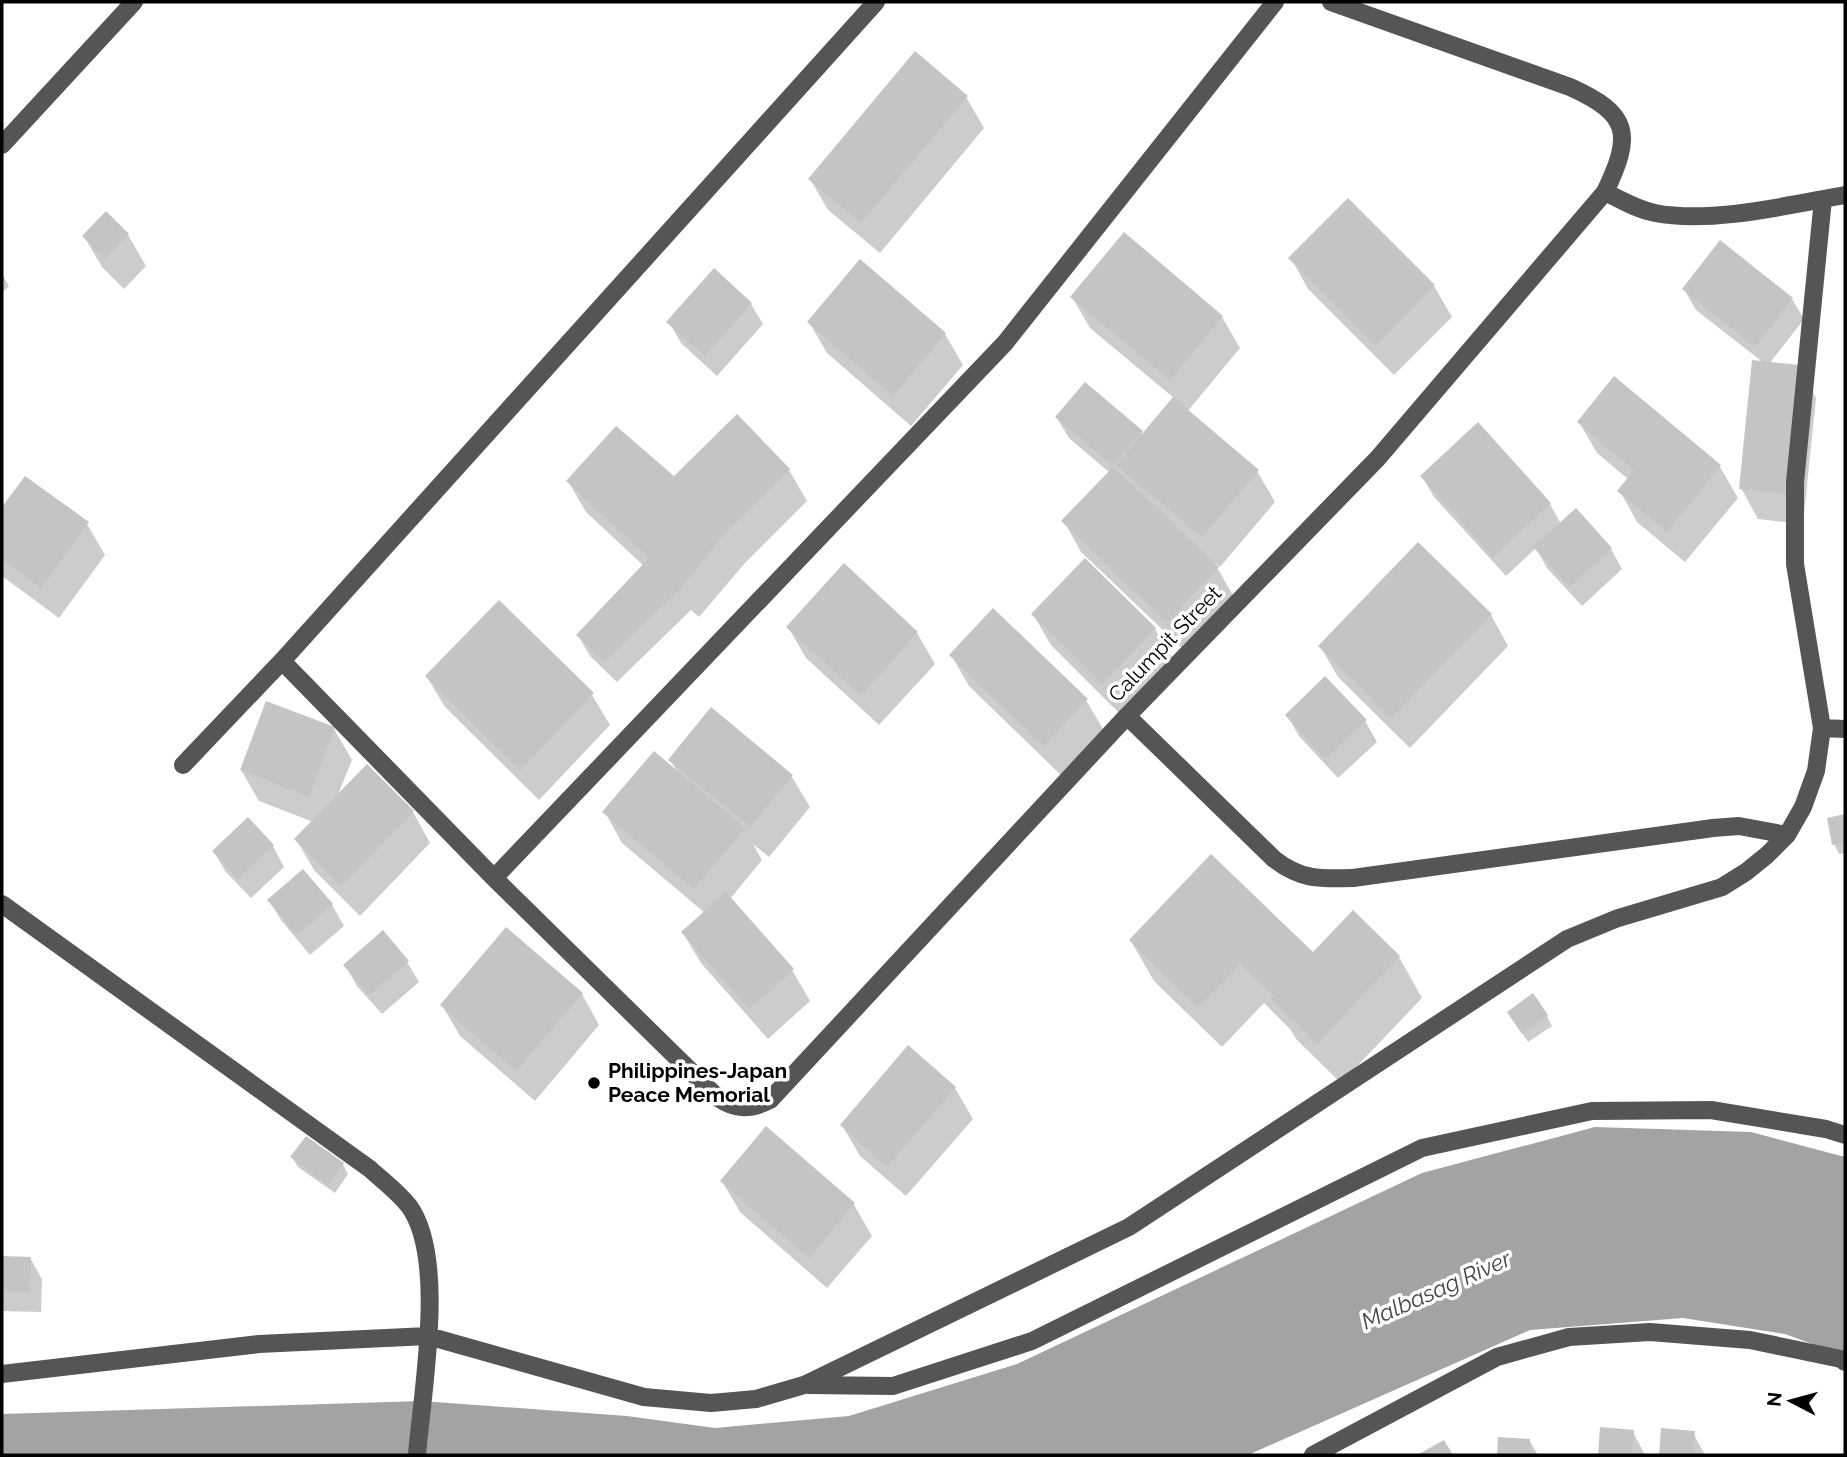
<svg xmlns="http://www.w3.org/2000/svg" width="1847" height="1457" viewBox="0 0 1847 1457" font-family="Raleway,sans-serif">
<rect width="100%" height="100%" fill="#fff"/>
<path fill="#a3a3a3" d="M1595,1127L1751,1132L1845,1157V1356L1785,1334L1683,1318L1530,1330L1248,1455H2V1414L421,1401L627,1416L715,1428L849,1416L1017,1364L1422,1173Z"/>
<path fill="#0003" d="M966,97L984,128L880,253L828,210L810,179Z
M1348,201L1434,286L1452,317L1394,375L1308,289L1291,258Z
M106,213L128,235L146,266L124,289L102,267L84,236Z
M861,261L945,334L963,365L911,426L827,353L809,322Z
M2,274L9,286L3,292L2,291Z
M1684,289L1792,299L1804,319L1769,364L1799,367L1816,398L1803,524L1758,519L1741,488L1764,363L1696,310Z
M1072,297L1222,317L1240,348L1187,412L1257,471L1275,502L1220,567L1214,562L1235,599L1186,652L1081,552L1064,521L1110,473L1069,438L1057,418L1141,432L1143,435L1174,398L1090,328Z
M751,304L763,324L717,376L681,343L669,322Z
M1614,379L1720,467L1738,498L1685,562L1637,522L1620,491L1629,480L1597,453L1579,422Z
M737,416L789,470L807,501L745,563L699,617L691,610L617,682L590,656L578,635L644,566L586,512L568,481L674,479Z
M1422,476L1550,504L1561,524L1611,549L1622,569L1582,606L1547,568L1536,548L1506,576L1434,497Z
M25,478L87,524L105,555L59,618L2,576V510Z
M844,566L917,633L935,664L879,725L806,658L788,627Z
M1033,614L1155,629L1173,660L1120,714L1051,645Z
M1491,615L1508,646L1410,748L1338,677L1320,646Z
M951,655L1086,700L1104,731L1062,776L969,686Z
M427,677L592,695L610,725L539,800L445,707Z
M1287,715L1365,721L1377,742L1338,778L1299,736Z
M334,729L352,760L337,797L413,812L430,843L360,916L314,870L296,839L313,822L259,801L241,770Z
M671,760L792,777L810,807L769,857L753,844L762,860L730,899L792,970L810,1001L768,1039L701,963L683,933L705,913L622,843L605,812L677,772Z
M1845,816V853L1839,854L1834,844L1829,819Z
M273,846L284,867L251,898L226,872L214,852Z
M303,871L332,905L344,926L310,955L281,920L269,900Z
M1131,941L1313,955L1399,957L1422,998L1341,1083L1297,1040L1290,1029L1264,1003L1222,1047L1154,981Z
M407,962L419,982L382,1014L357,986L345,965Z
M582,994L599,1025L535,1101L460,1036L442,1005Z
M1547,1016L1552,1026L1528,1042L1515,1022Z
M955,1088L973,1119L906,1196L860,1156L842,1125Z
M767,1129L854,1205L872,1236L827,1288L740,1212L722,1181Z
M292,1157L343,1164L348,1174L335,1193L298,1167Z
M2,1258H30L42,1279L41,1312L2,1311Z
M1602,1429L1633,1432L1645,1455H1600Z
M1663,1430L1693,1433L1705,1455H1660Z
M1500,1439L1529,1440L1538,1455H1499Z"/>
<path fill="#c4c4c4" d="M915,51L968,96L861,223L808,179Z
M1348,198L1435,285L1376,345L1288,258Z
M106,211L129,234L105,259L82,236Z
M1124,232L1223,316L1170,380L1070,297Z
M1720,240L1793,298L1755,347L1682,289Z
M860,259L946,333L893,396L807,322Z
M714,268L752,303L705,356L666,322Z
M1752,360L1800,365L1786,494L1739,489Z
M1614,376L1721,465L1667,532L1617,491L1634,470L1577,422Z
M1085,382L1143,431L1113,466L1055,417Z
M1173,397L1259,470L1202,537L1116,465Z
M737,414L790,469L727,531L681,588L604,662L576,635L649,558L566,481L616,426L674,476Z
M1478,422L1551,503L1493,557L1420,476Z
M1113,467L1219,567L1167,622L1061,521Z
M25,476L89,522L41,588L2,559V507Z
M1576,508L1612,548L1570,587L1533,547Z
M1418,542L1492,614L1391,718L1318,646Z
M1085,558L1156,628L1102,684L1031,614Z
M844,563L918,632L861,696L786,627Z
M499,600L594,693L520,770L425,676Z
M993,608L1088,699L1043,746L949,655Z
M1325,676L1367,720L1325,759L1285,715Z
M266,701L335,727L309,797L240,770Z
M711,707L793,775L750,827L668,760Z
M654,751L745,828L694,889L602,812Z
M367,764L414,811L341,886L294,839Z
M1845,814V842L1832,845L1827,818Z
M248,817L274,845L238,879L212,851Z
M1211,854L1313,952L1353,910L1400,956L1317,1044L1271,999L1274,997L1240,964L1198,1008L1129,940Z
M303,869L333,904L297,935L267,900Z
M726,892L794,969L749,1009L681,932Z
M506,927L583,993L516,1071L440,1005Z
M383,930L409,961L369,995L343,965Z
M1533,993L1548,1015L1522,1034L1507,1012Z
M908,1045L956,1087L887,1167L840,1125Z
M766,1126L855,1203L809,1258L720,1181Z
M306,1136L344,1163L328,1185L290,1157Z
M2,1256L31,1257L30,1292L2,1291Z
M1600,1427L1634,1430L1632,1455H1598Z
M1661,1428L1695,1431L1693,1455H1659Z
M1498,1437L1530,1439V1455H1497Z
M1444,1440L1453,1455H1417Z"/>
<g fill="none" stroke-linecap="round" stroke-linejoin="round">
<path stroke="#555" stroke-width="18" d="M2,145L134,2
M1605,192C1621,200 1638,210 1655,213C1711,224 1789,205 1845,195
M282,661L494,878L718,1098C736,1110 750,1110 770,1100L1127,716L1378,458L1605,192C1633,134 1630,114 1570,87L1331,2
M1127,716L1274,859C1301,880 1320,879 1353,878L1713,828L1739,826L1787,835
M1822,728L1845,729
M183,765L282,661L876,2
M494,878L1005,343L1275,2
M2,904L370,1169C383,1181 398,1192 409,1206C447,1258 422,1392 417,1455
M2,1374L259,1344L428,1336L644,1397L711,1403L756,1399L804,1385L1129,1227L1567,939L1618,918L1722,887L1746,872L1767,855L1787,835L1803,807L1816,771L1822,728L1795,564V482L1823,199
M808,1385L893,1386L1032,1341L1422,1148L1592,1111L1711,1110L1826,1129L1845,1135
M1313,1455L1497,1357L1569,1337L1650,1332L1750,1340L1841,1359L1845,1362"/>
</g>
<circle fill="#000" stroke="#fff" stroke-width="2.5" cx="594" cy="1083" r="7"/>
<g text-anchor="middle" stroke-width="7" stroke-linejoin="round" paint-order="stroke">
<g font-size="21" fill="#000" stroke="#fff">
<text transform="translate(1165 644) rotate(-46)" y="7">Calumpit Street</text>
</g>
<g font-size="21" font-weight="bold" fill="#000" stroke="#fff" text-anchor="start">
<text x="608" y="1078">Philippines-Japan<tspan x="608" dy="24">Peace Memorial</tspan></text>
</g>
<g font-size="23" font-style="italic" fill="#444" stroke="#fff">
<text transform="translate(1436 1290) rotate(-24)" y="8">Malbasag River</text>
</g>
</g>
<rect width="1847" height="1457" fill="none" stroke="#000000" stroke-width="7"/>
<g transform="translate(1791 1401) rotate(276)" stroke="#ffffff" stroke-width="5" paint-order="stroke">
<path d="M0-5L12 26L0 18L-12 26Z" fill="#000000"/>
<text y="-10" font-size="19" font-weight="bold" text-anchor="middle" fill="#000000">N</text>
</g>
</svg>
